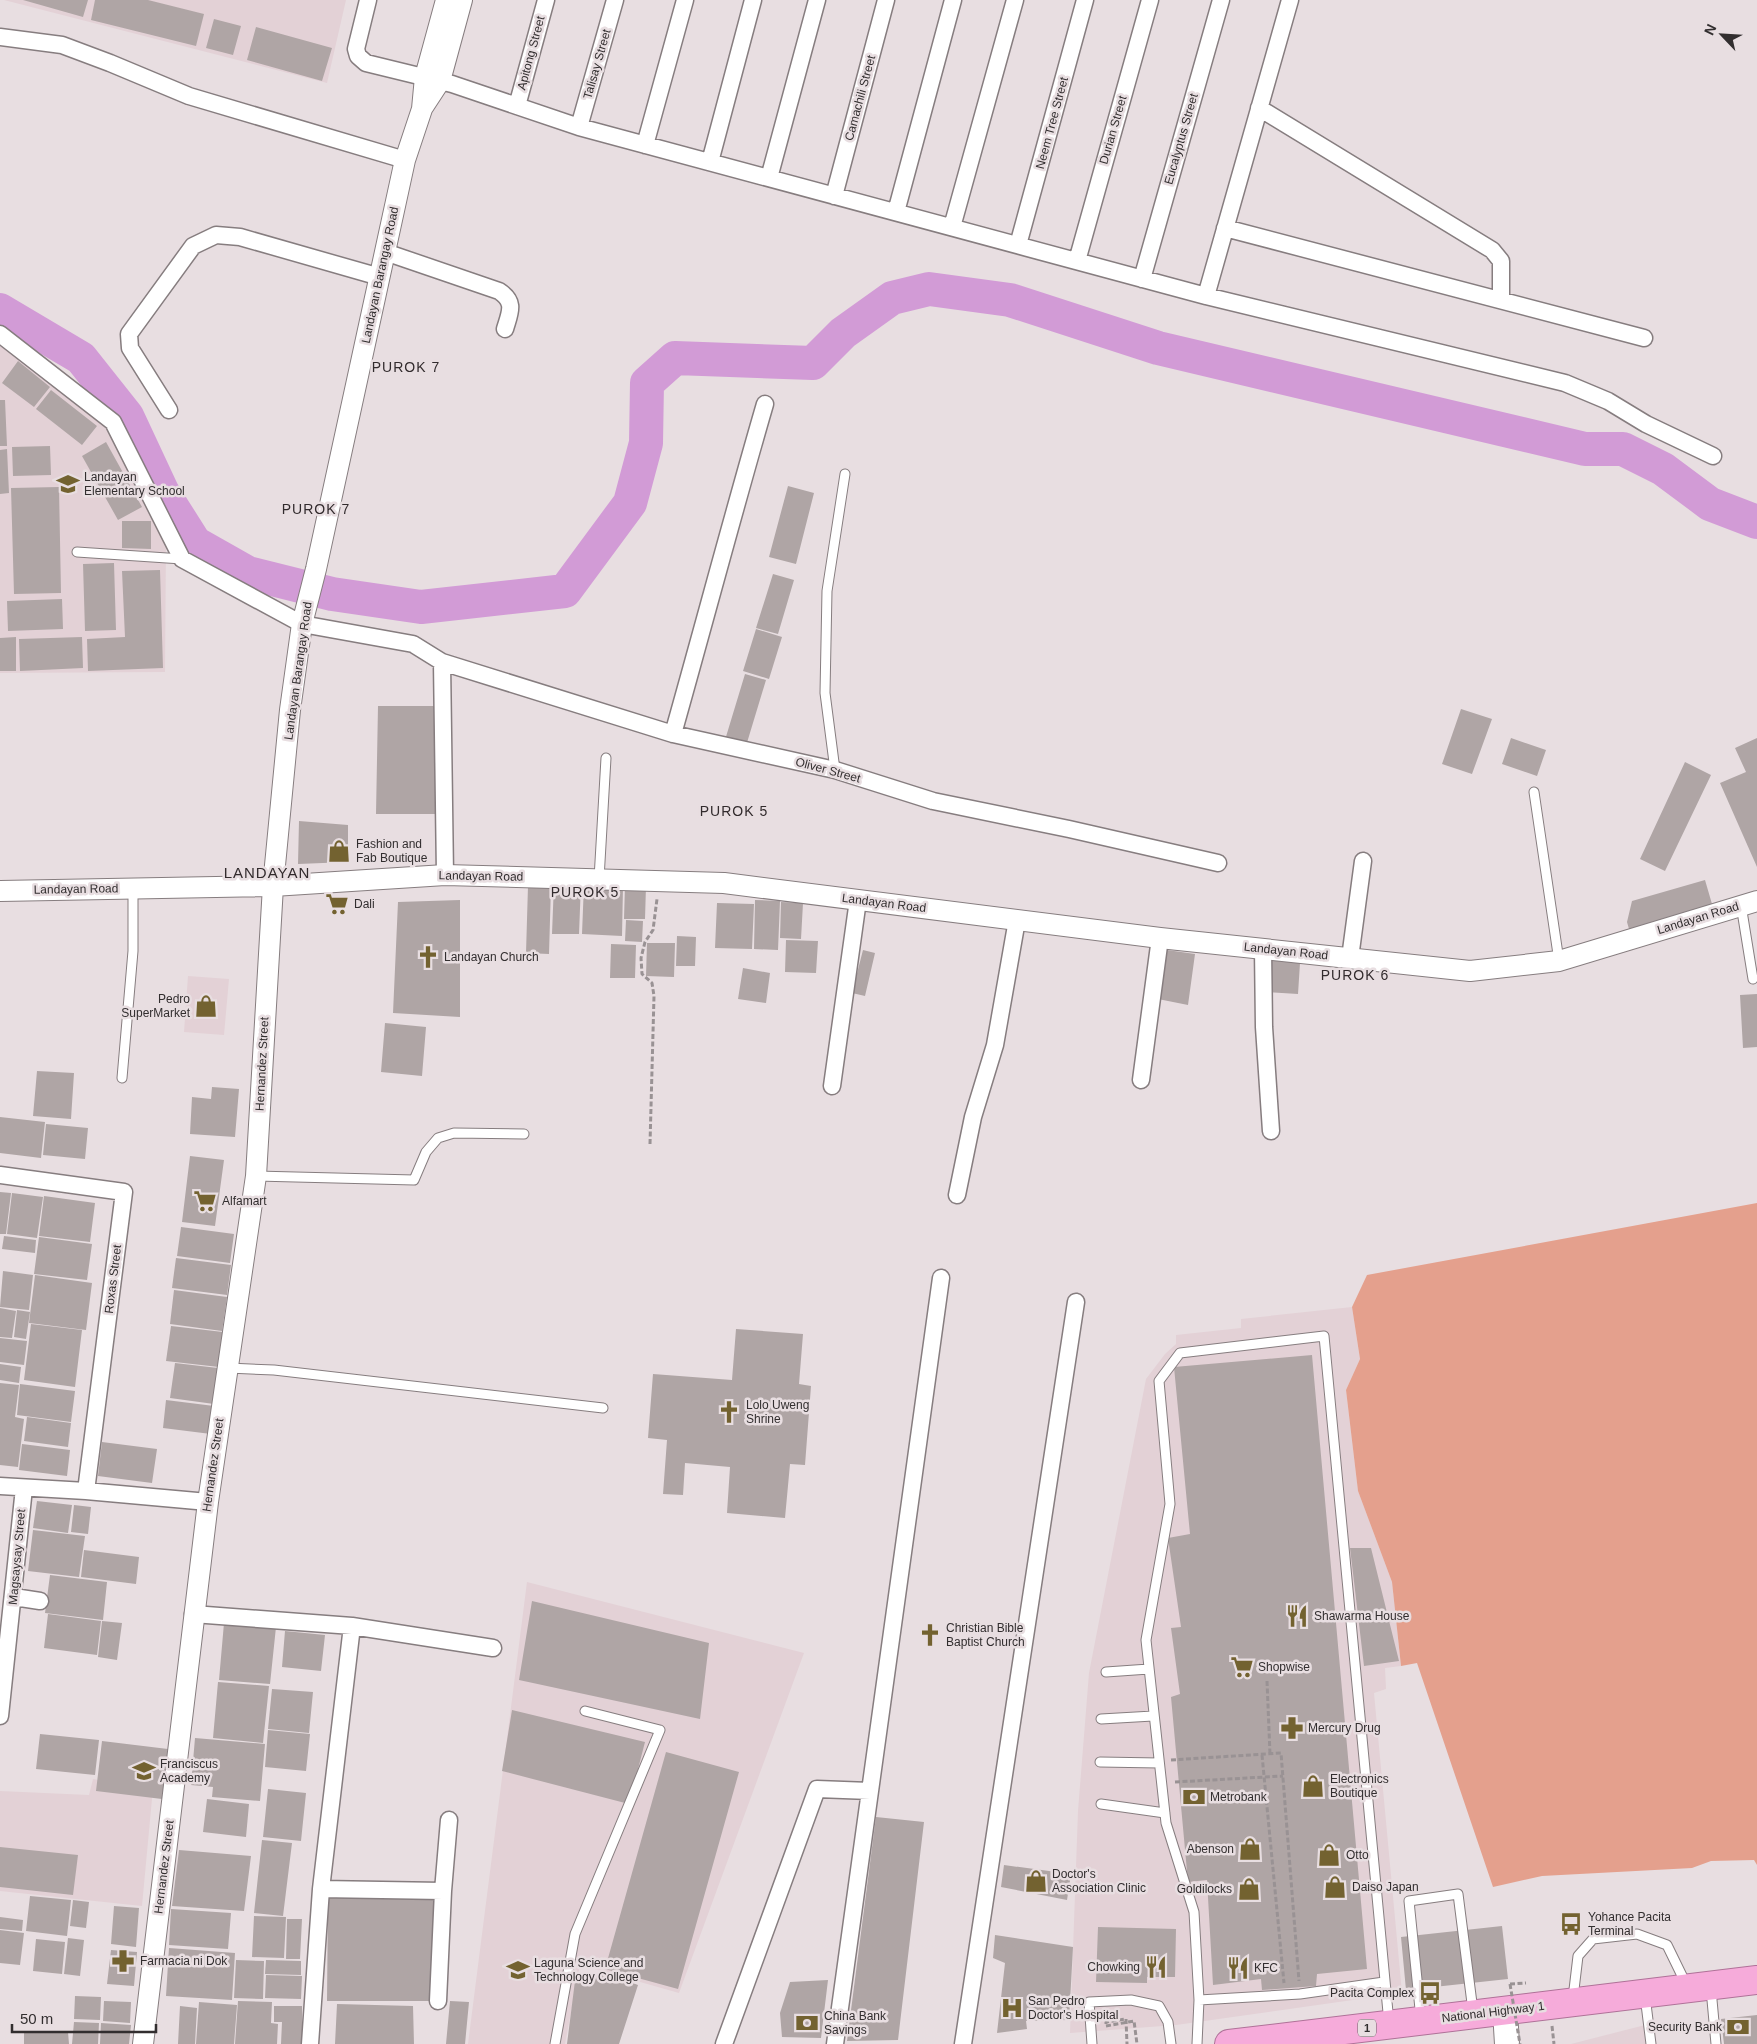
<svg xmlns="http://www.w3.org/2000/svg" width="1757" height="2044" viewBox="0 0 1757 2044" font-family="Arial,sans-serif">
<rect width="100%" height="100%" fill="#e8dee1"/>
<path fill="#e3d1d6" d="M4,0H346L327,83Z
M0,344L105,427L166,541L165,672L0,673Z
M188,976L229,979L224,1035L184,1032Z
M1352,1307L1360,1359L1346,1390L1358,1491L1392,1582L1401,1666L1385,1668L1386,1689L1374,1693L1402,1993L1176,2025L1070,2033L1078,1811L1089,1673L1146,1379L1165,1354L1176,1344V1335L1241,1328V1319Z
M527,1582L804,1653L679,1993L580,1965L565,2044H468Z
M93,1779L153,1788L142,1906L0,1891V1791L89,1795Z
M1645,2025L1646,2044H1571Z"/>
<path fill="#e4a08d" d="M1757,1203V1865L1754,1860L1711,1861L1692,1868L1542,1876L1493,1887L1417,1663L1401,1666L1392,1582L1358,1491L1346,1390L1360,1359L1352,1307L1367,1275Z"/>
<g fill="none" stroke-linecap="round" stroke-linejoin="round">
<path stroke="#d29bd6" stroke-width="34" d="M0,310L81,358L127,416L162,491L195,543L248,573L332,594L421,607L565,591L630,503L646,443L647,383L675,358L813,363L843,333L892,298L929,289L1010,300L1158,348L1585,449H1623L1663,469L1710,504L1757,522"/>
</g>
<path fill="#afa5a5" d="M23,0H88L83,17Z
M95,0H148L204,14L196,46L91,20Z
M214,19L241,26L233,55L206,48Z
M256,27L332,48L322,81L247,60Z
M18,361L50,387L34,407L2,383Z
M51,390L97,426L82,445L36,409Z
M0,400H5L7,446H0Z
M106,442L142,507L118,520L82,456Z
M50,446L51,475L13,476L12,447Z
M7,449L9,493L0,494V450Z
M788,486L814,493L796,564L769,557Z
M59,487L61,593L14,594L11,488Z
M122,521H151V549L122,548Z
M114,563L116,630L85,631L83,564Z
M160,570L163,668L88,671L87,639L125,637L122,571Z
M773,574L794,580L778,634L756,628Z
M62,599L63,629L8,631L7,601Z
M756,629L782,637L769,679L743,671Z
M16,637V671H0V638Z
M82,637L83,668L20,671L19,639Z
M745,674L766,680L746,746L725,740Z
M378,706H437L435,814H376Z
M1461,709L1492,719L1472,774L1442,764Z
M1511,738L1546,750L1537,776L1502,764Z
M1757,738V867L1720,783L1746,772L1735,748Z
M1685,762L1711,775L1665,871L1640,859Z
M299,821L348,825V862L298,864Z
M1705,880L1712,904L1629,929L1627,922L1632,901Z
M554,883H581L579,934H552Z
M584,884L623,886L622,936L582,934Z
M625,885L646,886L645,919H624Z
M528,886H551L549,954L526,953Z
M460,900V1017L393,1013L398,902Z
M755,900L780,901L778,950L754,949Z
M781,902L803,903L801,939L780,938Z
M717,903L754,904L752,949L715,948Z
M626,920L643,921L642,942L625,941Z
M677,936L696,937L695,966H676Z
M786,940L818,941L816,973L785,972Z
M647,943H675L674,977L646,976Z
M611,944L636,945L635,978H610Z
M863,950L875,953L865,996L852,993Z
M1167,950L1195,954L1188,1005L1158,999Z
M1270,960L1300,963L1298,994L1267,992Z
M743,968L770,973L766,1003L738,999Z
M1757,994V1047L1743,1048L1740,995Z
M385,1023L426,1027L422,1076L381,1072Z
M37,1071L74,1073L71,1119L33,1116Z
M212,1087L239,1089L235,1137L190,1134L192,1097L211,1099Z
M0,1117L45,1122L41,1158L0,1153Z
M46,1124L88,1128L85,1159L43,1155Z
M190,1156L224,1160L215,1226L182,1222Z
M0,1192L11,1193L6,1234H0Z
M12,1193L43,1197L37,1238L7,1234Z
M44,1196L95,1203L90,1242L39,1236Z
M181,1227L234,1234L230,1263L177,1256Z
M4,1236L36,1240L35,1253L2,1249Z
M39,1237L92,1244L87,1280L34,1274Z
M176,1258L231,1265L227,1295L172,1288Z
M3,1271L33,1275L29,1310L0,1307Z
M35,1275L92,1283L86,1330L29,1323Z
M174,1290L227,1297L222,1331L170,1324Z
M0,1308L16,1311L12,1338L0,1337Z
M17,1310L30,1312L26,1339L14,1337Z
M31,1324L82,1330L75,1387L24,1380Z
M171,1326L223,1332L219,1367L166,1361Z
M736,1329L803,1334L799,1384L811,1386L805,1465L790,1464L785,1518L727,1513L730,1467L685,1463L683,1495L663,1494L667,1440L648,1438L653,1374L732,1380Z
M0,1338L27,1341L24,1365L0,1362Z
M1312,1355L1367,1969L1317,1974L1316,1986L1262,1990L1261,1979L1213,1985L1207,1880L1188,1882L1171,1697L1180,1694L1171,1628L1181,1627L1168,1538L1190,1534L1174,1367Z
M175,1363L218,1368L214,1404L170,1398Z
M0,1364L21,1367L19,1383L0,1380Z
M0,1383L19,1385L15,1417L24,1419L18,1467L0,1465Z
M20,1384L75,1391L71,1422L17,1415Z
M166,1400L214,1406L211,1434L163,1428Z
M27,1417L71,1423L68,1447L24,1441Z
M102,1442L157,1449L152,1483L98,1476Z
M22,1444L70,1450L67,1476L19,1470Z
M37,1501L72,1505L68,1533L33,1528Z
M74,1505L91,1507L88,1534L71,1532Z
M33,1530L85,1536L79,1577L28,1571Z
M1350,1548H1371L1399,1661L1364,1666Z
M84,1550L139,1557L136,1584L81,1577Z
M50,1575L107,1582L103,1620L45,1613Z
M532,1601L709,1643L700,1719L519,1680Z
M48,1614L101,1621L97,1655L44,1648Z
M102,1621L122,1623L117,1660L98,1657Z
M224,1623L276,1627L270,1684L219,1680Z
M285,1631L325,1635L321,1671L282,1667Z
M218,1682L269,1686L263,1743L213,1738Z
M272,1689L313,1692L309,1733L268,1729Z
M512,1710L645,1742L629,1804L502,1771Z
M268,1730L310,1734L306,1771L265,1767Z
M40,1734L99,1740L95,1775L36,1769Z
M195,1738L265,1744L260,1801L212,1797L213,1787L191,1785Z
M102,1741L168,1749L162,1799L96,1791Z
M666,1752L739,1772L678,1989L605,1969Z
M268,1789L306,1793L301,1841L263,1837Z
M207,1799L249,1804L246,1837L203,1832Z
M876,1817L924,1822L898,2040L847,2041Z
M262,1840L292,1843L283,1916L254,1913Z
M0,1847L78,1855L73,1895L0,1887Z
M179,1850L251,1856L244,1911L172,1906Z
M1004,1865L1071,1874L1067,1900L1001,1887Z
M30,1896L71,1900L67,1936L26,1931Z
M328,1896H435L434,2001H327Z
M73,1900L89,1902L86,1928L70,1926Z
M114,1906L139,1908L136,1947L111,1944Z
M171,1909L231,1913L228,1949L169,1945Z
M254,1916L286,1917L284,1958L252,1957Z
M0,1917L23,1920L22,1931L0,1929Z
M287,1919H302L300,1959H286Z
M1502,1926L1508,1979L1406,1990L1401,1937Z
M1098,1927L1176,1929L1175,1977H1147V1983L1096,1982Z
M0,1930L24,1933L20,1965L0,1963Z
M995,1935L1073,1947L1069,2020L1026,2021L1027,2029L997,2033L1005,1963L993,1958Z
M68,1938L84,1940L80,1976L64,1974Z
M36,1939L65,1942L62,1974L33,1971Z
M169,1948L235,1953L232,2000L166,1996Z
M111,1950L137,1952L134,1986L107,1984Z
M236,1960L264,1961L263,1999L234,1998Z
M266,1960L301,1961V1975L265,1974Z
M576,1973L609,1974L638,1985L619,2044H567Z
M266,1975L302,1976L301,1999L265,1998Z
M828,1980L821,2038L782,2037L780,2013L790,1982Z
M75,1996L101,1997L100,2020L74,2019Z
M104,2001L131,2002L130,2023L103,2021Z
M238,2001L272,2002L271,2023L278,2024L277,2044H235Z
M450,2001L469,2002L465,2044H446Z
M199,2002L237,2005L234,2044H196Z
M337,2004L413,2006L414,2044H335Z
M180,2006L197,2008L195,2044H178Z
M274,2006H302V2044H281L282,2022H274Z
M1757,2015V2044H1724L1721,2019Z
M74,2022L99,2023L98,2044H72Z
M101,2023L131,2025L129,2044H100Z
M68,2032L69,2044H24V2033Z"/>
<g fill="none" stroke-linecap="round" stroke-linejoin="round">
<defs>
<path id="service" d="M77,552L182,559
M835,770L825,693L827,591L845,474
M1534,792L1559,961
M599,879L606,758
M1741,905L1753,979
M122,1078L133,951V889
M256,1176L414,1180L426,1152L438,1138L454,1133L524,1134
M228,1368L274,1370L603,1408
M1106,1672L1149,1669
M1101,1719L1153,1716
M1100,1762L1159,1763
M1101,1804L1165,1813
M1711,1989L1716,2044
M1645,1996L1651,2044
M1573,1998L1578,1956L1593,1939L1637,1934L1667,1945L1687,1986
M1199,2000L1300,1994L1384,1982
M1421,2019L1409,1901L1458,1894L1473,2011
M555,2044L575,1934L660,1730L585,1711
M1092,2044L1089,2002L1131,2000L1159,2006L1168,2022L1171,2044
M1197,2044L1199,2000L1194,1912L1166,1823L1146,1640L1170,1504L1159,1381L1180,1353L1324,1336L1389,2023"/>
<path id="minor" d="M368,0L356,49L358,56L366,63L452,84L579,127L1206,296L1565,383L1608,401L1646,424L1713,456
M0,37L62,45L110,63L189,96L405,160
M517,106L546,0
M1259,108L1492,250L1501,261V299
M579,127L615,0
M645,145L685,0
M710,162L753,0
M769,178L817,0
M834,196L886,0
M896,212L953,0
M952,227L1015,0
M1225,228L1644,338
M1018,245L1085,0
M385,252L499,291C516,302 510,312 505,329
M1077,261L1150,0
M1142,279L1221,0
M1206,296L1290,0
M0,334L113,422L182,559L302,624L413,644L442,662L673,734L835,770L933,801L1069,829L1218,863
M169,410L130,348L129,334L193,246L216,235L240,237L380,277
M442,662L445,875
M673,734C704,624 733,514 765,404
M1263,949L1264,1027L1271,1131
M1350,958L1363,861
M1141,1080L1160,938
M832,1086L858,900
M0,1175L124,1192L86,1491
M957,1195L973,1117L995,1045L1017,920
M0,1486L86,1491L208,1502
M14,1597L40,1601
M193,1614L352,1626L493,1648
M0,1716L24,1488
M321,1889L443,1891
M438,2001L443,1891L449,1820
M310,2044L321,1889L352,1626
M724,2044L817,1789L870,1791
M835,2044L941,1278
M963,2044L1076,1302"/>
<path id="tertiary" d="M423,107L440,81L462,0
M0,891L273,886L445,875L724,883L1160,938L1470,971L1559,961L1757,901
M143,2044L208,1502L256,1176L273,886L290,710L302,624L316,569L405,160L422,109L425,77L446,0"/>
<path id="secondary" d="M1505,2011L1507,2044"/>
<path id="trunk" d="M1229,2044L1757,1980"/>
</defs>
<use href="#service" stroke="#867d7f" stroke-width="11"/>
<use href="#minor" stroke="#867d7f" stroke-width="19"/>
<use href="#tertiary" stroke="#867d7f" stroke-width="22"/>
<use href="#secondary" stroke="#867d7f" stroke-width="26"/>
<use href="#trunk" stroke="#af7298" stroke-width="30"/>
<path stroke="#999294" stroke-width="3" stroke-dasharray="5 2.5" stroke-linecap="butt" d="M650,1144L654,996L652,983L642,974L641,958L645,942L653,930L657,899
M1267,1681L1270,1754
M1262,1755L1284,1983
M1171,1760L1281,1753L1299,1981
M1175,1782L1283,1776
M1510,1984L1526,1983
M1106,2024V2022L1126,2019
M1106,2026L1134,2021L1137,2044
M1552,2026L1554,2044"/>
<use href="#service" stroke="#fff" stroke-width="9"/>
<use href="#minor" stroke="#fff" stroke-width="16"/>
<use href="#tertiary" stroke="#fff" stroke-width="20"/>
<use href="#secondary" stroke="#fff" stroke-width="24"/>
<use href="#trunk" stroke="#f6abda" stroke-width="28"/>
<path stroke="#999294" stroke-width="3" stroke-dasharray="5 2.5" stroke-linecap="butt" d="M1510,1984L1520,2044
M1126,2019L1127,2044"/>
</g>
<defs>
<symbol id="school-bare" viewBox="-9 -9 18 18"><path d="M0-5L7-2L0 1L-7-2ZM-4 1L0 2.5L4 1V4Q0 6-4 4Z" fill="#736230" stroke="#e8dee1" stroke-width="2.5" paint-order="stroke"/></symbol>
<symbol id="shop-bare" viewBox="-9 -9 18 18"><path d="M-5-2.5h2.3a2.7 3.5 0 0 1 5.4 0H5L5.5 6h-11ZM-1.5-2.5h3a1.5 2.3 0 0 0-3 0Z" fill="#736230" stroke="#e8dee1" stroke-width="2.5" paint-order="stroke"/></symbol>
<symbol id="supermarket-bare" viewBox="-9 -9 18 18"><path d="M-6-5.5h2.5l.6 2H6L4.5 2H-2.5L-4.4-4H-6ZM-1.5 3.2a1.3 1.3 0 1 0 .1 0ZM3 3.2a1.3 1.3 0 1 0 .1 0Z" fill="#736230" stroke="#e8dee1" stroke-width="2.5" paint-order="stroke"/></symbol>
<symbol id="church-bare" viewBox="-9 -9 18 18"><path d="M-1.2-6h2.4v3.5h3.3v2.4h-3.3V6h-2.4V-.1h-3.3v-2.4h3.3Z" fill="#736230" stroke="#e8dee1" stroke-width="2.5" paint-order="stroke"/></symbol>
<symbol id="restaurant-bare" viewBox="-9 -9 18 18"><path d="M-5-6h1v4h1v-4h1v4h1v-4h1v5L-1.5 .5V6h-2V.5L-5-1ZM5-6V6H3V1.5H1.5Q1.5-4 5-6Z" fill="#736230" stroke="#e8dee1" stroke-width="2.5" paint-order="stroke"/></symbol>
<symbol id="pharmacy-bare" viewBox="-9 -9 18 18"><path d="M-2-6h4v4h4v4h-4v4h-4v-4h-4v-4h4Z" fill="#736230" stroke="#e8dee1" stroke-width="2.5" paint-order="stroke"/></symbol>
<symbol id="bank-bare" viewBox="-9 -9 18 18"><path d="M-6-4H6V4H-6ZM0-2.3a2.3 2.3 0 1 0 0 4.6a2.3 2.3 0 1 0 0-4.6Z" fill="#736230" stroke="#e8dee1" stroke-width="2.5" paint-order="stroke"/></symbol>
<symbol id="bus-bare" viewBox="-9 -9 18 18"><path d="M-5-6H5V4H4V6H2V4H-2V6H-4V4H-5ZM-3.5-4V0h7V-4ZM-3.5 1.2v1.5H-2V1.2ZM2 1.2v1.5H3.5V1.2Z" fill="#736230" stroke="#e8dee1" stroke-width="2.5" paint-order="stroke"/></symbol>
<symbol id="university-bare" viewBox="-9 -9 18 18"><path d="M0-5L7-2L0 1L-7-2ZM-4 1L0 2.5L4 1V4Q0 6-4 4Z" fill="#736230" stroke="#e8dee1" stroke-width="2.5" paint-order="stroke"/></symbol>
<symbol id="hospital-bare" viewBox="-9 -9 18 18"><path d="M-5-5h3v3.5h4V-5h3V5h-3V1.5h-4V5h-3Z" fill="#736230" stroke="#e8dee1" stroke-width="2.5" paint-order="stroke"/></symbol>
</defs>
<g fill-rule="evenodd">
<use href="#school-bare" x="52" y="468" width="32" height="32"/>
<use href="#shop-bare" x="323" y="835" width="32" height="32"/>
<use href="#supermarket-bare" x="321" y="888" width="32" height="32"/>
<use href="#church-bare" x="412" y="941" width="32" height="32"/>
<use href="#shop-bare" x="190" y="990" width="32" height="32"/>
<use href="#supermarket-bare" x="189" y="1185" width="32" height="32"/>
<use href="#church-bare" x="713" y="1396" width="32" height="32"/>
<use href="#restaurant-bare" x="1281" y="1600" width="32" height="32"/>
<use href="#church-bare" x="914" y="1619" width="32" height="32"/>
<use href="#supermarket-bare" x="1226" y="1651" width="32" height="32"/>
<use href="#pharmacy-bare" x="1276" y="1712" width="32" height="32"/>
<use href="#school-bare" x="128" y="1755" width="32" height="32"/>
<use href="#shop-bare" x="1297" y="1770" width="32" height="32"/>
<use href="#bank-bare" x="1178" y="1781" width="32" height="32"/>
<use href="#shop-bare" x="1234" y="1833" width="32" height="32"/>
<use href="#shop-bare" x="1313" y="1839" width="32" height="32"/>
<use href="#shop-bare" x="1020" y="1865" width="32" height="32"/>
<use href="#shop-bare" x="1319" y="1871" width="32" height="32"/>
<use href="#shop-bare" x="1233" y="1873" width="32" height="32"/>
<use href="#bus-bare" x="1555" y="1908" width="32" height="32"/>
<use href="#pharmacy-bare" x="107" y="1945" width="32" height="32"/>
<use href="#restaurant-bare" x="1140" y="1951" width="32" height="32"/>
<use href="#restaurant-bare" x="1222" y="1952" width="32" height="32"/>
<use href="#university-bare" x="502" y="1954" width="32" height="32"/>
<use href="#bus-bare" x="1414" y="1977" width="32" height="32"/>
<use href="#hospital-bare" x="996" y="1992" width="32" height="32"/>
<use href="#bank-bare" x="791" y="2007" width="32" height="32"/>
<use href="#bank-bare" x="1722" y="2011" width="32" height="32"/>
</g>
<g text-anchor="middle" stroke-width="5" stroke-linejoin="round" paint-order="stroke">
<rect fill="#e8dee1" stroke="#696364" stroke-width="1" x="1358" y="2019.5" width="18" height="17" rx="4"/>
<g font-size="11" font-weight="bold" fill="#322e2f">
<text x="1367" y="2032">1</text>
</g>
<g font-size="12" fill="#322e2f" stroke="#e8dee1">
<text transform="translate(531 53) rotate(-75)" y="4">Apitong Street</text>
<text transform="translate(597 64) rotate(-74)" y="4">Talisay Street</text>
<text transform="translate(860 98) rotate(-75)" y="4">Camachili Street</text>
<text transform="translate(1052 123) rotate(-75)" y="4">Neem Tree Street</text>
<text transform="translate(1113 130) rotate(-74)" y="4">Durian Street</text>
<text transform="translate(1181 139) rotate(-74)" y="4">Eucalyptus Street</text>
<text transform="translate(380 275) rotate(-78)" y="4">Landayan Barangay Road</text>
<text transform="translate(298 671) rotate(-82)" y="4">Landayan Barangay Road</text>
<text transform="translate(828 770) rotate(15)" y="4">Oliver Street</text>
<text transform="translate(481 876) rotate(1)" y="4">Landayan Road</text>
<text transform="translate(76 889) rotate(-1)" y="4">Landayan Road</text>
<text transform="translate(884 903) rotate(7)" y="4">Landayan Road</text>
<text transform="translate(1698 918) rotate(-17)" y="4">Landayan Road</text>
<text transform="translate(1286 951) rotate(6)" y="4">Landayan Road</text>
<text transform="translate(262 1064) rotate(-87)" y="4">Hernandez Street</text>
<text transform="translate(113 1279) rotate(-83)" y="4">Roxas Street</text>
<text transform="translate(213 1465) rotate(-82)" y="4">Hernandez Street</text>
<text transform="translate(17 1557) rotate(-85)" y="4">Magsaysay Street</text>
<text transform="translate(164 1867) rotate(-83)" y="4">Hernandez Street</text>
<text transform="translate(1493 2012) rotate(-7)" y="4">National Highway 1</text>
</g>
<g font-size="12" fill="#322e2f" stroke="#e8dee1" text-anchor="start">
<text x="84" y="481">Landayan<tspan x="84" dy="14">Elementary School</tspan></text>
<text x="356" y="848">Fashion and<tspan x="356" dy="14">Fab Boutique</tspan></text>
<text x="354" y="908">Dali</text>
<text x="444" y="961">Landayan Church</text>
<text x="190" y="1003" text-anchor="end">Pedro<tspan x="190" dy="14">SuperMarket</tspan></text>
<text x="222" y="1205">Alfamart</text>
<text x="746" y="1409">Lolo Uweng<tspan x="746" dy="14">Shrine</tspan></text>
<text x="1314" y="1620">Shawarma House</text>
<text x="946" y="1632">Christian Bible<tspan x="946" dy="14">Baptist Church</tspan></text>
<text x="1258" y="1671">Shopwise</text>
<text x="1308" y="1732">Mercury Drug</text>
<text x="160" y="1768">Franciscus<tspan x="160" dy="14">Academy</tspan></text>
<text x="1330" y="1783">Electronics<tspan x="1330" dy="14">Boutique</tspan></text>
<text x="1210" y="1801">Metrobank</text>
<text x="1234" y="1853" text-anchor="end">Abenson</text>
<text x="1346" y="1859">Otto</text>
<text x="1052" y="1878">Doctor's<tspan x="1052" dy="14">Association Clinic</tspan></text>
<text x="1352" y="1891">Daiso Japan</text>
<text x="1232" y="1893" text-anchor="end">Goldilocks</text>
<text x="1588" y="1921">Yohance Pacita<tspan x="1588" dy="14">Terminal</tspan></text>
<text x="140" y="1965">Farmacia ni Dok</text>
<text x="534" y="1967">Laguna Science and<tspan x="534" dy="14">Technology College</tspan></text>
<text x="1140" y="1971" text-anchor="end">Chowking</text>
<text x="1254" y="1972">KFC</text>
<text x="1414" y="1997" text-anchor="end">Pacita Complex</text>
<text x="1028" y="2005">San Pedro<tspan x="1028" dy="14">Doctor's Hospital</tspan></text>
<text x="824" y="2020">China Bank<tspan x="824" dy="14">Savings</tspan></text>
<text x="1722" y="2031" text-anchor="end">Security Bank</text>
</g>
<g font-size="14" letter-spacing="1" fill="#322b2d" stroke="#e8dee1">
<text x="406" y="372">PUROK 7</text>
<text x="316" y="514">PUROK 7</text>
<text x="734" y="816">PUROK 5</text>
<text x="585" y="897">PUROK 5</text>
<text x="1355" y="980">PUROK 6</text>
</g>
<g font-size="15" letter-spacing="1" fill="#322b2d" stroke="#e8dee1">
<text x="267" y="878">LANDAYAN</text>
</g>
</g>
<g transform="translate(1722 35) rotate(295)" stroke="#e8dee1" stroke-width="4" paint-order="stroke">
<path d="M0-4L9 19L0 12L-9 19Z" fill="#322e2f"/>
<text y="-8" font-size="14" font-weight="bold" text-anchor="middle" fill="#322e2f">N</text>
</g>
<path d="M12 2024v8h144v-8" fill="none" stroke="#322e2f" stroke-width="2.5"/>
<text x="20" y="2024" font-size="15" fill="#322e2f" stroke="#e8dee1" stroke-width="4" paint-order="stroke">50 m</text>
</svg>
